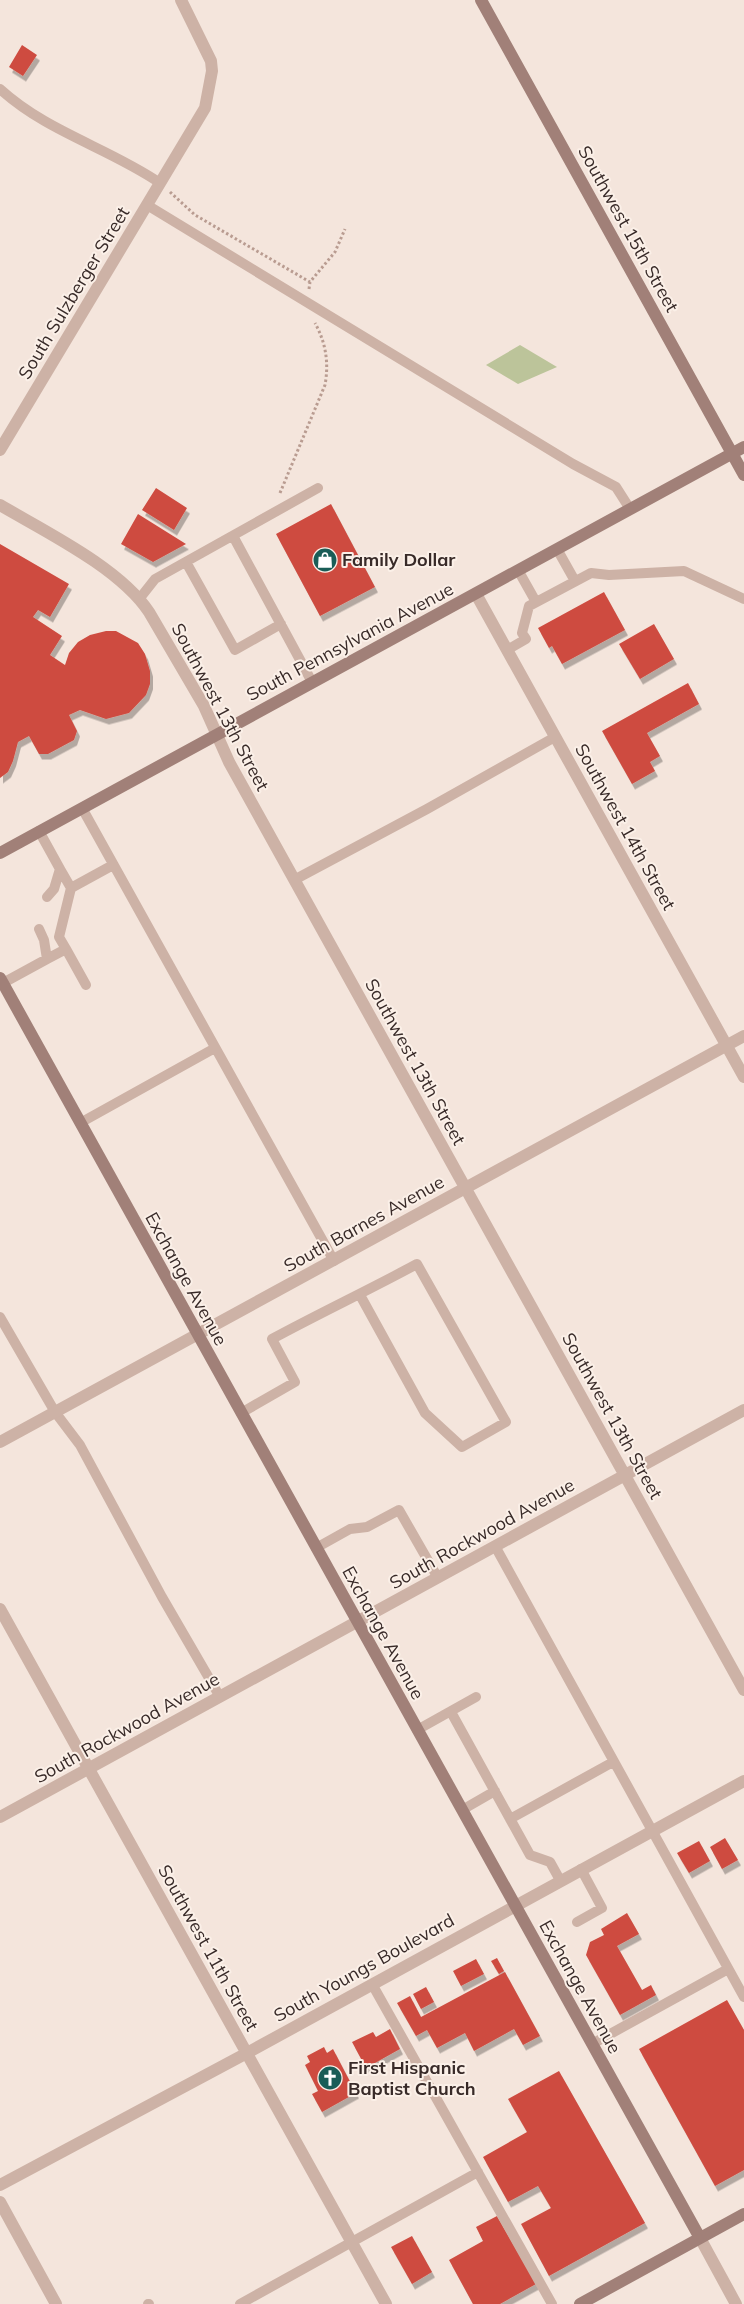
<svg xmlns="http://www.w3.org/2000/svg" width="744" height="2304" viewBox="0 0 744 2304" font-family="Mulish,sans-serif">
<defs>
<filter id="shadow"><feDropShadow dx="3" dy="5.5" stdDeviation="0" flood-color="#0004"/></filter>
</defs>
<rect width="100%" height="100%" fill="#f4e5dc"/>
<path fill="#bcc49a" d="M520,345L557,367L518,384L486,365Z"/>
<path fill="#ce4c40" filter="url(#shadow)" d="M22,45L37,55L23,76L9,67Z
M156,488L187,508L174,530L142,510Z
M331,504L375,587L320,616L276,534Z
M138,514L186,544L153,562L121,544Z
M0,544L69,584L50,617L38,610L33,617L62,636L50,655L65,665L69,653L78,642L90,635L106,631H116L138,643L145,654L150,671V684L146,695L129,713L106,719L80,710L69,715L77,731L74,740L48,754H39L29,736L18,742L13,761L8,772L0,778Z
M604,592L625,630L562,664L552,646L549,648L538,628Z
M654,624L674,659L640,679L619,644Z
M688,683L699,704L647,733L660,756L650,762L655,771L632,784L602,731Z
M725,1838L738,1860L722,1869L710,1847Z
M699,1841L710,1861L689,1873L677,1853Z
M627,1913L639,1934L617,1946L642,1990L651,1985L656,1995L620,2015L586,1955L590,1942L604,1935L601,1929Z
M497,1958L504,1971L499,1974L491,1961Z
M476,1959L484,1974L461,1986L453,1971Z
M505,1972L540,2036L523,2045L514,2029L474,2051L465,2033L437,2048L427,2030L416,2036L397,2003L410,1996L421,2017Z
M426,1987L434,2002L421,2009L413,1994Z
M727,2000L744,2030V2170L715,2186L639,2049Z
M390,2029L400,2049L366,2068L352,2042L373,2032L376,2037Z
M324,2047L327,2053L333,2049L356,2093L322,2112L312,2094L318,2091L305,2065L310,2062L307,2056Z
M559,2071L645,2223L549,2276L521,2224L551,2208L538,2186L508,2202L483,2157L527,2132L508,2099Z
M497,2216L536,2284L500,2304H473L449,2260L483,2241L476,2227Z
M412,2236L432,2272L412,2284L391,2247Z"/>
<g fill="none" stroke-linecap="round" stroke-linejoin="round">
<path stroke="#b99c91" stroke-width="3" stroke-dasharray="2.5 2.5" stroke-linecap="butt" d="M170,192L195,215L310,282
M309,289L310,282L335,252L345,229
M280,493L325,385C329,363 326,343 315,323"/>
<path stroke="#cdb2a6" stroke-width="10" d="M0,89C47,132 109,148 160,183
M147,205L573,464L616,487L630,509
M233,536L312,682
M557,549L575,581
M186,562L235,650L281,624
M518,570L536,602
M140,598L155,579L318,488
M507,650L526,639L522,633L529,606L591,573L609,575L684,571L744,599
M82,808L334,1261
M39,831L60,869L54,889L47,897
M60,869L71,888L59,937L66,949
M294,880L427,809L555,737
M71,888L113,865
M47,959L66,949L86,985
M3,983L47,959L44,940L39,929
M80,1123L215,1048
M0,1317L55,1412L80,1445L162,1597L220,1697
M241,1413L295,1382L272,1339C320,1313 369,1290 417,1264L506,1422L462,1447L425,1413L360,1295
M495,1546L744,1997
M316,1548L350,1529L367,1527L399,1510L438,1578
M451,1712L530,1855L550,1862L560,1880
M417,1730L476,1697
M462,1810L495,1791
M510,1819L613,1762
M577,1922L602,1908L581,1869
M372,1984L552,2304
M592,2044L728,1969
M148,2304H149
M240,2304L478,2172"/>
<path stroke="#cdb2a6" stroke-width="12" d="M0,450L205,108L212,71L211,61L181,0
M0,505C46,532 120,568 149,612L204,706L229,762L744,1690
M476,594L744,1077
M0,1442L744,1036
M0,1609L386,2304
M0,1817L744,1410
M0,2185L247,2053L744,1781
M0,2202L56,2304
M700,2238L736,2304"/>
<path stroke="#a18078" stroke-width="12" d="M481,0L744,475
M0,853L744,447
M0,978L700,2238
M580,2304L744,2214"/>
</g>
<defs>
<symbol id="shop-disc" viewBox="-11 -11 22 22"><circle r="9.5" fill="#1a5d57" stroke="#fbf0e8"/><path d="M-5-2.5h2.3a2.7 3.5 0 0 1 5.4 0H5L5.5 6h-11ZM-1.5-2.5h3a1.5 2.3 0 0 0-3 0Z" fill="#fff"/></symbol>
<symbol id="church-disc" viewBox="-11 -11 22 22"><circle r="9.5" fill="#1a5d57" stroke="#fbf0e8"/><path d="M-1.2-6h2.4v3.5h3.3v2.4h-3.3V6h-2.4V-.1h-3.3v-2.4h3.3Z" fill="#fff"/></symbol>
</defs>
<g fill-rule="evenodd">
<use href="#shop-disc" x="311" y="546" width="28" height="28"/>
<use href="#church-disc" x="316" y="2064" width="28" height="28"/>
</g>
<g text-anchor="middle" stroke-width="4" stroke-linejoin="round" paint-order="stroke">
<g font-size="18" fill="#382a28" stroke="#fbf0e8">
<text transform="translate(628 229) rotate(61)" y="6">Southwest 15th Street</text>
<text transform="translate(74 293) rotate(-59)" y="6">South Sulzberger Street</text>
<text transform="translate(350 642) rotate(-28)" y="6">South Pennsylvania Avenue</text>
<text transform="translate(220 707) rotate(62)" y="6">Southwest 13th Street</text>
<text transform="translate(625 827) rotate(61)" y="6">Southwest 14th Street</text>
<text transform="translate(415 1062) rotate(61)" y="6">Southwest 13th Street</text>
<text transform="translate(364 1224) rotate(-29)" y="6">South Barnes Avenue</text>
<text transform="translate(186 1279) rotate(61)" y="6">Exchange Avenue</text>
<text transform="translate(612 1416) rotate(61)" y="6">Southwest 13th Street</text>
<text transform="translate(482 1534) rotate(-29)" y="6">South Rockwood Avenue</text>
<text transform="translate(383 1633) rotate(61)" y="6">Exchange Avenue</text>
<text transform="translate(127 1728) rotate(-29)" y="6">South Rockwood Avenue</text>
<text transform="translate(208 1948) rotate(61)" y="6">Southwest 11th Street</text>
<text transform="translate(364 1968) rotate(-29)" y="6">South Youngs Boulevard</text>
<text transform="translate(580 1987) rotate(61)" y="6">Exchange Avenue</text>
</g>
<g font-size="18" font-weight="bold" fill="#382a28" stroke="#fbf0e8" text-anchor="start">
<text x="342" y="566">Family Dollar</text>
<text x="348" y="2074">First Hispanic<tspan x="348" dy="21">Baptist Church</tspan></text>
</g>
</g>
</svg>
